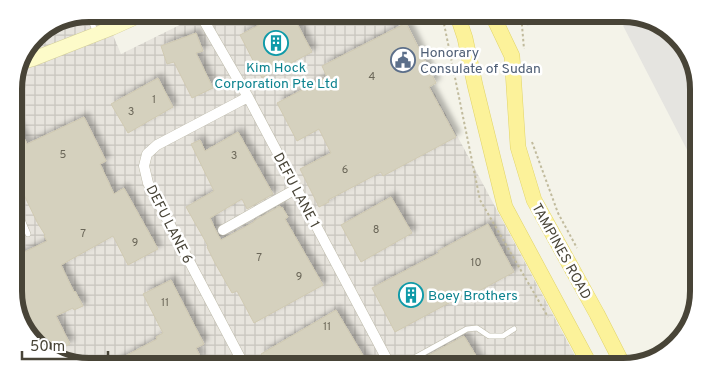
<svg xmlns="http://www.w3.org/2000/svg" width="712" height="381" viewBox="0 0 712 381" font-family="Overpass,sans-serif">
<defs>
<pattern id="industrial-grid" width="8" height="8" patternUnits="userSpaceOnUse" patternTransform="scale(1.25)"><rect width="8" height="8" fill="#e7e4dd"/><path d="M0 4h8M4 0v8" fill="none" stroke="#c8c5be"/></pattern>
<filter id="shadow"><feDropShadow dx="4.5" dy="-4.5" stdDeviation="2.5" flood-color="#0004"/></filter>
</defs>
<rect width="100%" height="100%" fill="#f4f3e9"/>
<path fill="url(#industrial-grid)" d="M90,14H104L121,54L202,14H392L581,367H90L56,359L27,334L14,301V84L39,33Z"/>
<path fill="#e5e4e0" d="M521,14H572L527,26Z
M617,14H622L656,22L685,47L698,80V171Z"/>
<path fill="#d5d1be" stroke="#d0cab2" filter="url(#shadow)" d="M280,14H292L312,52L262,78L240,35Z
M406,23L436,83L429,87L456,137L383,176L381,172L328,200L329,202L319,207L300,169L331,153L319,129L297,141L277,103L327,77L322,66Z
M196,33L203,51L196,53L213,88L192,98L174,62L167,64L161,46Z
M158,78L173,107L128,133L111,104Z
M84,117L106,161L100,164L114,194L124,188L158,249L128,265L113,236L61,265L74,292L75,291L83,306L74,310L73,308L56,316L70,344L50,354L40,345L25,317L21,319L14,302V272L18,270L14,262V257L47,241L44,236L45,235L37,222L14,174V118L27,144Z
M238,132L273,194L247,209L242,199L210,218L217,233L221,240L254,222V221L280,206L281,208L282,207L288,217L285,219L323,285L254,323L237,291L232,293L215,263L207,247L208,246L186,207L214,191L191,144L200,140L205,151Z
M391,197L412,233L361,262L341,225Z
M488,224L514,272L464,299L462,296L395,332L372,288L439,253L438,251Z
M171,280L204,344L196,348L201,358L182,367H164L163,364L156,367H119L116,361L157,339L156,337L163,333L143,294Z
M336,310L370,367H269L261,354Z
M464,336L483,367H408L427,356Z"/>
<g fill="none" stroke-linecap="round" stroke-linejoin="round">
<defs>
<path id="lane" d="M89,14L96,34
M100,14L107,30
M14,201L28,234
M398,367L467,329L477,328L489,336H503L514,329
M511,367L517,363"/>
<path id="street" d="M200,14L248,97L391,367
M223,230L296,189
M245,367L148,183L144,166L147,154L157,145L248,97"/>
<path id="secondary" d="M26,61L33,59L112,28L143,14"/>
<path id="primary" d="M457,14L465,38L475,85L505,207L591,367
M492,14L512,56L518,147L534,200L597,314L624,367"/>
</defs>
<use href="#lane" stroke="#bfbcab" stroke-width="6"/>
<use href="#street" stroke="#bfbcab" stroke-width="11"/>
<use href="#secondary" stroke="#d3ce99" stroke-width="15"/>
<use href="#primary" stroke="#e1d469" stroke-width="16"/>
<path stroke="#c1bb9d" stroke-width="2" stroke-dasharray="2.5 2.5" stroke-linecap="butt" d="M442,14L480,200L548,317
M521,14L524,49
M154,20L167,14
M532,142L558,213L577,248"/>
<use href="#lane" stroke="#fff" stroke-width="5"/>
<use href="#street" stroke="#fff" stroke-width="10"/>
<use href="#secondary" stroke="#fdfbc9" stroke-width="14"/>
<use href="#primary" stroke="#fcf29a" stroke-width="15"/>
</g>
<defs>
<symbol id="building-ring" viewBox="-11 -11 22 22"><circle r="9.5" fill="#fff" stroke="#0f9aa8" stroke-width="1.5"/><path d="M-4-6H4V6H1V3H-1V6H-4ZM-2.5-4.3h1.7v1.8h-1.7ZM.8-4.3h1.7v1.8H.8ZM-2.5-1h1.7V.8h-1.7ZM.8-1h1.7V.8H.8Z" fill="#0f9aa8"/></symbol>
<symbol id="civic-ring" viewBox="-11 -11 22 22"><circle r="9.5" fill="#fff" stroke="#5c6f8a" stroke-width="1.5"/><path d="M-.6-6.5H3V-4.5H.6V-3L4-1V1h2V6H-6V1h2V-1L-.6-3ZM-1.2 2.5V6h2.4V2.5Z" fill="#5c6f8a"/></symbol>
</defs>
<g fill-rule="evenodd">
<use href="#building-ring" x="262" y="29" width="28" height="28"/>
<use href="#civic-ring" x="389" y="46" width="28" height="28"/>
<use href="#building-ring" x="397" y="281" width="28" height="28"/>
</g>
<g text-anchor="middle" stroke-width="5" stroke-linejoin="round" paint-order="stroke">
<g font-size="11" fill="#6b6759">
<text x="372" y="80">4</text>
<text x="154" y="103">1</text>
<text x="131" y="115">3</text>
<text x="63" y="158">5</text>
<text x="234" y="159">3</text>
<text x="345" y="173">6</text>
<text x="376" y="233">8</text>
<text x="83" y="237">7</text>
<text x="135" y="246">9</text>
<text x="259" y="261">7</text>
<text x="476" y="266">10</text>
<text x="299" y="280">9</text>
<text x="165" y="306">11</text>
<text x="327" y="330">11</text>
</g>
<g font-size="14" fill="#4e5e75" stroke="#fff" text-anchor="start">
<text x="420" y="57">Honorary<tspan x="420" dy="16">Consulate of Sudan</tspan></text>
</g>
<g font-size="14" fill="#0d838f" stroke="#fff">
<text x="276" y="72">Kim Hock<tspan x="276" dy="16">Corporation Pte Ltd</tspan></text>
<text x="428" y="300" text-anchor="start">Boey Brothers</text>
</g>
<g font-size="14" fill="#484437" stroke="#fff">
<text transform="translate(297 190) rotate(62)" y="5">DEFU LANE 1</text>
<text transform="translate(170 224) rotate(63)" y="5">DEFU LANE 6</text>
<text transform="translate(562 251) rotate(61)" y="5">TAMPINES ROAD</text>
</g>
</g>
<path d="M0 0H712V381H0ZM89 22H623A67 67 0 0 1 690 89V291A67 67 0 0 1 623 358H89A67 67 0 0 1 22 291V89A67 67 0 0 1 89 22Z" fill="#fff" fill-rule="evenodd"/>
<path fill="none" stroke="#484437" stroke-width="6" d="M89 22H623A67 67 0 0 1 690 89V291A67 67 0 0 1 623 358H89A67 67 0 0 1 22 291V89A67 67 0 0 1 89 22Z"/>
<path d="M22 351v8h86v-8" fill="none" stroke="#484437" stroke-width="2.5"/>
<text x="30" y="351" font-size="15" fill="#484437" stroke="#ffffff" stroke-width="4" paint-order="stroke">50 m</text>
</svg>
